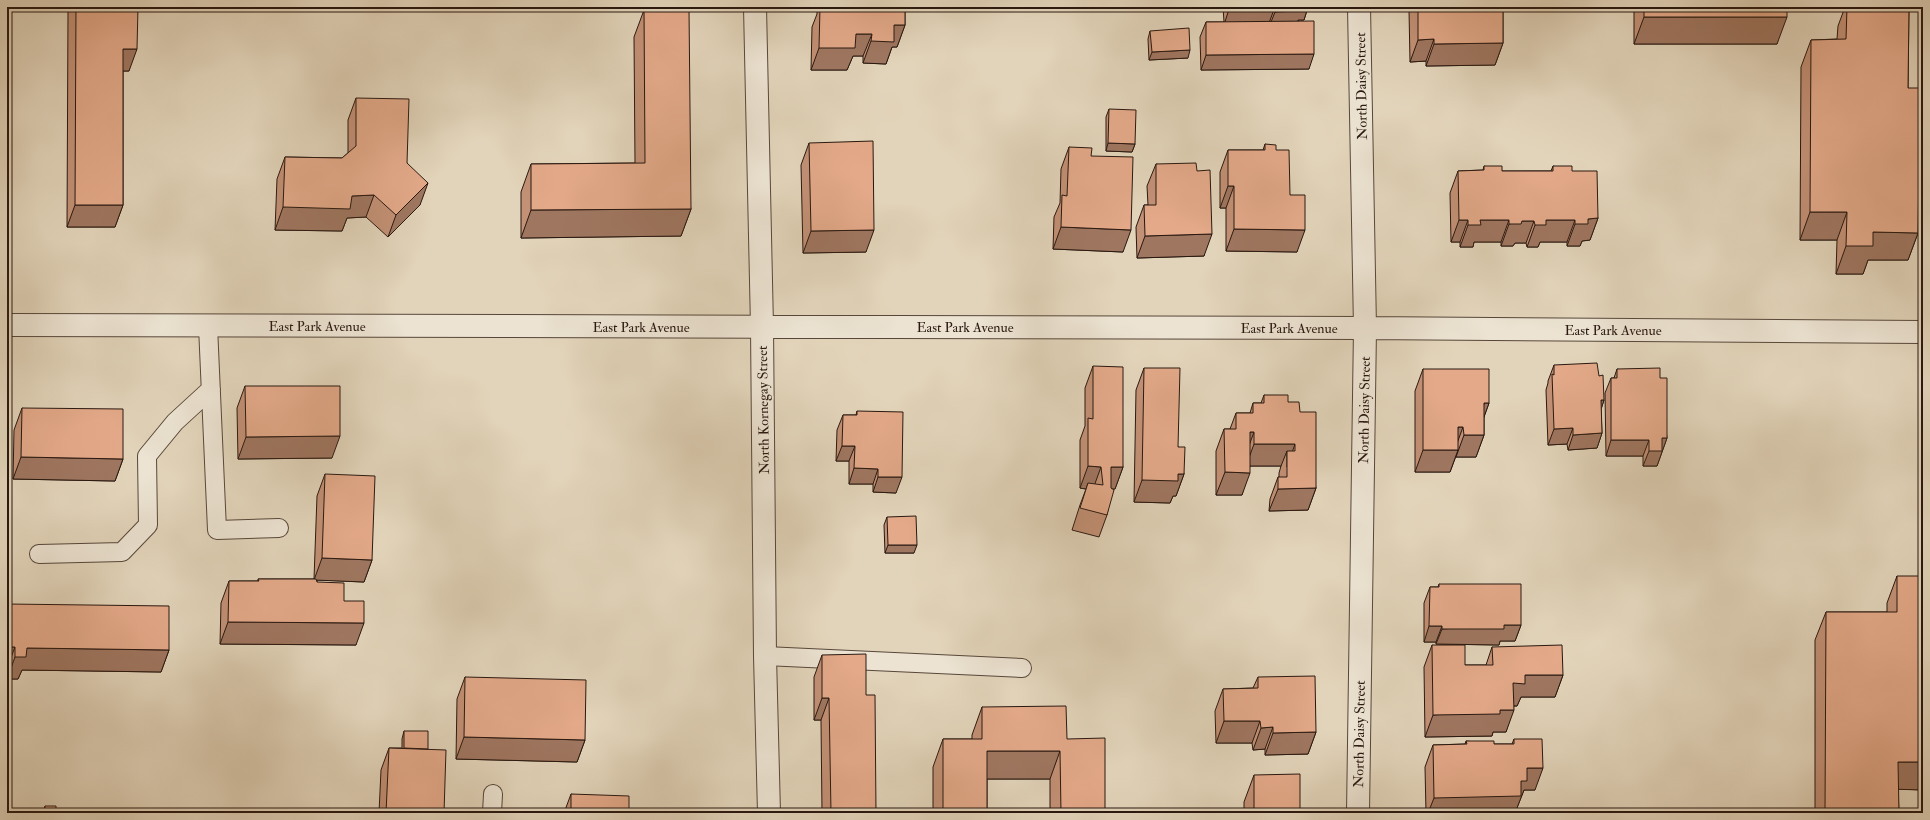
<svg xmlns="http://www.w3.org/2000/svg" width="1930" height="820" viewBox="0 0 1930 820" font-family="'IM FELL Double Pica',serif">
<rect width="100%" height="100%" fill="#e2d4ba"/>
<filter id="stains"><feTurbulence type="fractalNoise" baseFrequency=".005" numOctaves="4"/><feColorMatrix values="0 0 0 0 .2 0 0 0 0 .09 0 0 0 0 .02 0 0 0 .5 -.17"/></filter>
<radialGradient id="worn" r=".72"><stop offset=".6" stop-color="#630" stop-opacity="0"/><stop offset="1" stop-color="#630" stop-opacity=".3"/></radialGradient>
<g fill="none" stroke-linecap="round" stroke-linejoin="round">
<defs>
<path id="lane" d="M208,326L217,530L279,528
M39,554L122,552L148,525L147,456L175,422L211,389
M765,656L1022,668
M492,813L493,794"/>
<path id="street" d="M755,7L762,327L765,656L769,813
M7,325L1365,328L1923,332
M1358,813L1365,328L1359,7"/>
</defs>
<use href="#lane" stroke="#57473a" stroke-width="20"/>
<use href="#street" stroke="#57473a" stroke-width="24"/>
<use href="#lane" stroke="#ece3d2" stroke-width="18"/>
<use href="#street" stroke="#ece3d2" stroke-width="22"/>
</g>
<path fill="#c39176" stroke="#291810" d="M69,7H138L129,71H123V205L115,227H67L68,10Z
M817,7H905V25L897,47H892L886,64L863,63V56H853L847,70H811L812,27L817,14Z
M1223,7H1308L1304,20H1298V21L1309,69L1201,70L1200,37L1206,22H1224Z
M1410,7H1503V43L1495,65L1426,66V61L1410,62L1409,10Z
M1634,7H1787L1777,44H1634Z
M1845,7H1909L1908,88L1919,156L1923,175L1918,188V233L1908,260H1868L1863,274H1836L1837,240H1800L1801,67L1811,40L1837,39L1838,26Z
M644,10L691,209L681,236L521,238V192L531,164L635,163L634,37Z
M1150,31L1188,58L1149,60L1148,39Z
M356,98L407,163L420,205L388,237L366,217L347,218L342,231L275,230L277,179L285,157L342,158L348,153V120Z
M1109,109L1135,144L1132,152L1106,151V117Z
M809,143L866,252L803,253L801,165Z
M1265,144L1276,150L1290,195L1297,252L1226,251V208H1220V172L1228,150H1263Z
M1069,147L1091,156L1123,252L1053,249L1054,217L1060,203L1061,169Z
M1156,164L1197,171L1204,256L1137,258L1136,227L1144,205H1148L1147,186Z
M1484,166L1502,171H1551L1553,166L1572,171L1598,218L1590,240L1582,241L1580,246H1567V242H1540L1538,247H1527L1526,243H1515L1513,246H1501V242H1474L1473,247H1460V242H1451L1450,193L1458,171L1483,170Z
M1554,365L1604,400L1601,409L1602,433L1597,448L1568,450L1567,444L1548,445L1546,390L1548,383V381Z
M1093,366L1123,467L1115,489H1112L1107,515L1099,537L1072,530L1080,505L1086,489L1080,488V440L1085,426V388Z
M1144,368L1178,447L1184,474L1176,496H1173L1170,503L1134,502L1136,390Z
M1423,369L1489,403L1484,417V435L1476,457H1456V456L1450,472H1415V391Z
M1617,369L1660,378L1667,438L1657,466H1643V456H1606L1605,393L1611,378H1614Z
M245,386L332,458L238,459L237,408Z
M1264,395L1288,402L1300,412L1316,488L1308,510L1269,511L1270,499L1278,477H1279V473L1281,466H1250L1242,495H1216V451L1224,429H1230L1236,413H1250L1253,403H1261Z
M22,408L123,459L115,481L13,479L14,430Z
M857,411L896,493L873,492V484H849V461H836L837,430L843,415H856Z
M325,474L372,560L364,582L317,580V582L344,601L356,645L220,644L221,603L229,581H258V579H314L317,496Z
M887,517L914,553H885L884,525Z
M1897,576L1923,790L1898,789L1899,813H1815V640L1826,612H1887V603Z
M1439,584L1521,625L1515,641H1500L1499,645L1436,644V642H1424V603L1430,587H1438Z
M7,604L169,650L161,672L22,670L18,679H7Z
M1432,645L1465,665H1486L1492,647L1563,675L1555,697H1521L1517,706H1514L1506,732H1493L1492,736L1425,737L1424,667Z
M822,655L866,695L876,813H822L821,720H814V677Z
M465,677L585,740L577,762L456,759L457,699Z
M1258,677L1316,732L1308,754L1265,755V749L1253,750L1252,743H1216L1215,711L1223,689L1253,688Z
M982,707L1067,739L1105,813H1050V779H987V813H933V767L943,739H972V735Z
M404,731L428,749L444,813H379L381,770L389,748H402V739Z
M1514,739L1535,790H1524L1515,813H1426L1425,767L1433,745L1465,744L1466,741L1494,744H1512Z
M1254,775L1300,813H1244V802Z
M571,794L629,813H564Z
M45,806L56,813H43Z"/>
<path fill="#9f7660" stroke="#291810" d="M1275,7L1269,23L1224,25L1229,9Z
M1300,7H1308L1304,20H1298L1296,27H1269L1275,12Z
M1644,17H1787L1777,44H1634Z
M894,25H905L897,47H892L886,64L863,63L871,41Z
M856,34H872L863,56H853L847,70H811L819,48Z
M1434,39L1426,61L1410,62L1418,40Z
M1503,43L1495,65L1426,66L1434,44Z
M123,49H137L129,71H115Z
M1190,50L1188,58L1149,60L1152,52Z
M1314,54L1309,69L1201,70L1206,55Z
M1108,143L1135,144L1132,152L1106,151Z
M1919,171H1923V175L1915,198Z
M428,183L420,205L388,237L396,215Z
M1228,186H1234L1226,208H1220Z
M374,195L366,217L347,218L342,231L275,230L283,207L352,196Z
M75,205H123L115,227H67Z
M691,209L681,236L521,238L531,210Z
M1810,212H1847L1837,240H1800Z
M1598,218L1590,240L1582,241L1580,246H1567L1575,224L1588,219Z
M1459,220H1468L1460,242H1451Z
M1480,220H1509L1501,242H1474L1473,247H1460L1468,225Z
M1546,220H1575L1567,242H1540L1538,247H1527L1535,225Z
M1522,221H1534L1526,243H1515L1513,246H1501L1509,224Z
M1061,227L1131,230L1123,252L1053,249Z
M1234,229L1305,230L1297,252L1226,251Z
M874,230L866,252L803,253L811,231Z
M1873,232L1918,233L1908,260H1868L1863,274H1836L1846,246Z
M1212,234L1204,256L1137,258L1145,236Z
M1601,400H1604L1599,416Z
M1484,403H1489L1481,425Z
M1458,427H1463L1455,449Z
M1573,428L1567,444L1548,445L1554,429Z
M1250,432H1254L1246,454Z
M1602,433L1597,448L1568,450L1573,435Z
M1464,435H1484L1476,457H1456Z
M340,436L332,458L238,459L246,437Z
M1662,438H1667L1657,466H1643L1649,451Z
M1611,440H1649L1643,456H1606Z
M1254,444H1295L1287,467V451L1281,466H1246Z
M842,446H855L849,461H836Z
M1423,450H1458L1450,472H1415Z
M21,457L123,459L115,481L13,479Z
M1088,466L1101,467L1093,489L1088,483L1086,489L1080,488Z
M1111,467H1123L1115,489H1103Z
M854,468L878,469L873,484H849Z
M1225,472L1250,473L1242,495H1216Z
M1178,474H1184L1176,496H1173L1170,503L1134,502L1142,480Z
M878,477H902L896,493L873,492Z
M1316,488L1308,510L1269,511L1278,489Z
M888,545H917L914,553H885Z
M322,558L372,560L364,582L314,580Z
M228,622L364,623L356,645L220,644Z
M1504,625H1521L1515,641H1500L1499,645L1436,644L1442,629Z
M1429,626H1442L1436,642H1424Z
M7,647H15L7,668Z
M27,648L169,650L161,672L22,670L18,679H7L15,657Z
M1525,675H1563L1555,697H1521L1517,706L1505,705L1513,683Z
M822,698H829L821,720H814Z
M1500,710H1514L1506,732H1493L1492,736L1425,737L1433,715Z
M1224,721H1260L1252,743H1216Z
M1273,727L1265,749L1253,750L1261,728Z
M1316,732L1308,754L1265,755L1273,733Z
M464,737L585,740L577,762L456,759Z
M987,751H1060L1050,779H977Z
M1898,762H1923V790L1888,789Z
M1527,768H1543L1535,790H1524L1515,813H1428L1434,798L1521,781Z"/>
<path fill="#e3a989" stroke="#291810" d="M76,7H138L137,49H123V205H75Z
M820,7H905V25H894V42L871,41L872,34H856L855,48H819Z
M1229,7H1301V11L1275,12V7L1229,9Z
M1418,7H1503V43L1434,44V39L1418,40Z
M1644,7H1787V17H1644Z
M1847,7H1909L1908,88H1919V156H1923V171H1919L1918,233L1873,232V246H1846L1847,212H1810L1811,40L1846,39Z
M689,9L691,209L531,210V164L645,163L644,10Z
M1314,21V54L1206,55V22Z
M1189,28L1190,50L1152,52L1150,31Z
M356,98L409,99L407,163L428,183L396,215L374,195L352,196L350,209L283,207L285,157L342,158L356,146Z
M1109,109L1136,110L1135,144L1108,143Z
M873,141L874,230L811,231L809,143Z
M1265,144L1276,145V150H1289L1290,195H1305V230L1234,229V186H1228V150H1265Z
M1069,147L1092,148L1091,156L1133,157L1131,230L1061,227L1062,195L1067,196Z
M1196,163L1197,171L1210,170L1212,234L1145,236L1144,205H1156V164Z
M1484,166H1502V171H1553V166H1572V171H1597L1598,218L1588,219V224H1575V220H1546V225H1535L1534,221H1522L1521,224H1509V220H1480L1481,225H1468V220H1459L1458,171L1484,170Z
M1597,363L1599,376L1603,375L1604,400H1601L1602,433L1573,435V428L1554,429L1552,374L1554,375V365Z
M1093,366L1123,367V467H1111V488L1114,490L1107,515L1080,508L1088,483L1103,485L1101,467L1088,466V418L1093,419Z
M1144,368H1180L1178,447H1185L1184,474H1178V481L1142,480Z
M1660,368V378H1667V438H1662V451H1649V440H1611V378H1617V369Z
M1423,369H1489V403H1484V435H1464L1463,427H1458V450H1423Z
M245,386H340V436L246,437Z
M1264,395H1288V402H1299L1300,412H1316V488L1278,489V477H1287V451H1295V444H1254V432H1250V473L1225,472L1224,429H1236V413H1253V403H1264Z
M22,408L123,409V459L21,457Z
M857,411L903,412L902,477H878V469L854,468L855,446H842L843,415H857Z
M325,474L375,476L372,560L322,558Z
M916,516L917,545H888L887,517Z
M1897,576H1923V762H1898L1899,813H1825L1826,612H1897Z
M258,579H316L317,582L344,583V601H364V623L228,622L229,581H259Z
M1439,584H1521V625H1504V629H1442V626H1429L1430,587H1439Z
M7,604L169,606V650L27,648L26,657H15V647H7Z
M1432,645H1465V665H1493L1492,647L1562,645L1563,675H1525V684L1513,683L1514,710H1500V714L1433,715Z
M866,654V695H875L876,813H831L829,698H822V655Z
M1315,676L1316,732L1273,733V727L1261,728L1260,721H1224L1223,689L1258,688V677Z
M465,677L586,680L585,740L464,737Z
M1066,706L1067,739L1105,738V813H1061L1060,751H987V813H943V739H982V707Z
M404,731H428V749L404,748Z
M1514,739H1542L1543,768H1527V781H1521V796L1434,798L1433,745L1467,744L1466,741H1494V744H1514Z
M389,748L446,750L444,813H386Z
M1300,774V813H1254V775Z
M571,794L629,796V813H571Z
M45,806H56V813H45Z"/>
<g text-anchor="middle" stroke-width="3" stroke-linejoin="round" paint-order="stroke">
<g font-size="14" fill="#291810" stroke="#ece3d2">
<text transform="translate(1361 86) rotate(-91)" y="5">North Daisy Street</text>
<text x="317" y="331">East Park Avenue</text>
<text x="641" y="332">East Park Avenue</text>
<text x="965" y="332">East Park Avenue</text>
<text x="1289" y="333">East Park Avenue</text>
<text x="1613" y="335">East Park Avenue</text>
<text transform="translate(763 410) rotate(-91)" y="5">North Kornegay Street</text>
<text transform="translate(1364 410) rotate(-89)" y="5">North Daisy Street</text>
<text transform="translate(1359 734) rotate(-89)" y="5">North Daisy Street</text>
</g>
</g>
<rect width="1930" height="820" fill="none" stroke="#e2d4ba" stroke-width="24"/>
<rect x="8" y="8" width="1914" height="804" fill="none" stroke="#291810" stroke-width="2"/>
<rect x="12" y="12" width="1906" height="796" fill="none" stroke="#291810"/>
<rect width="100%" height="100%" filter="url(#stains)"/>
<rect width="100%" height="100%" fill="url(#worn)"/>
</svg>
